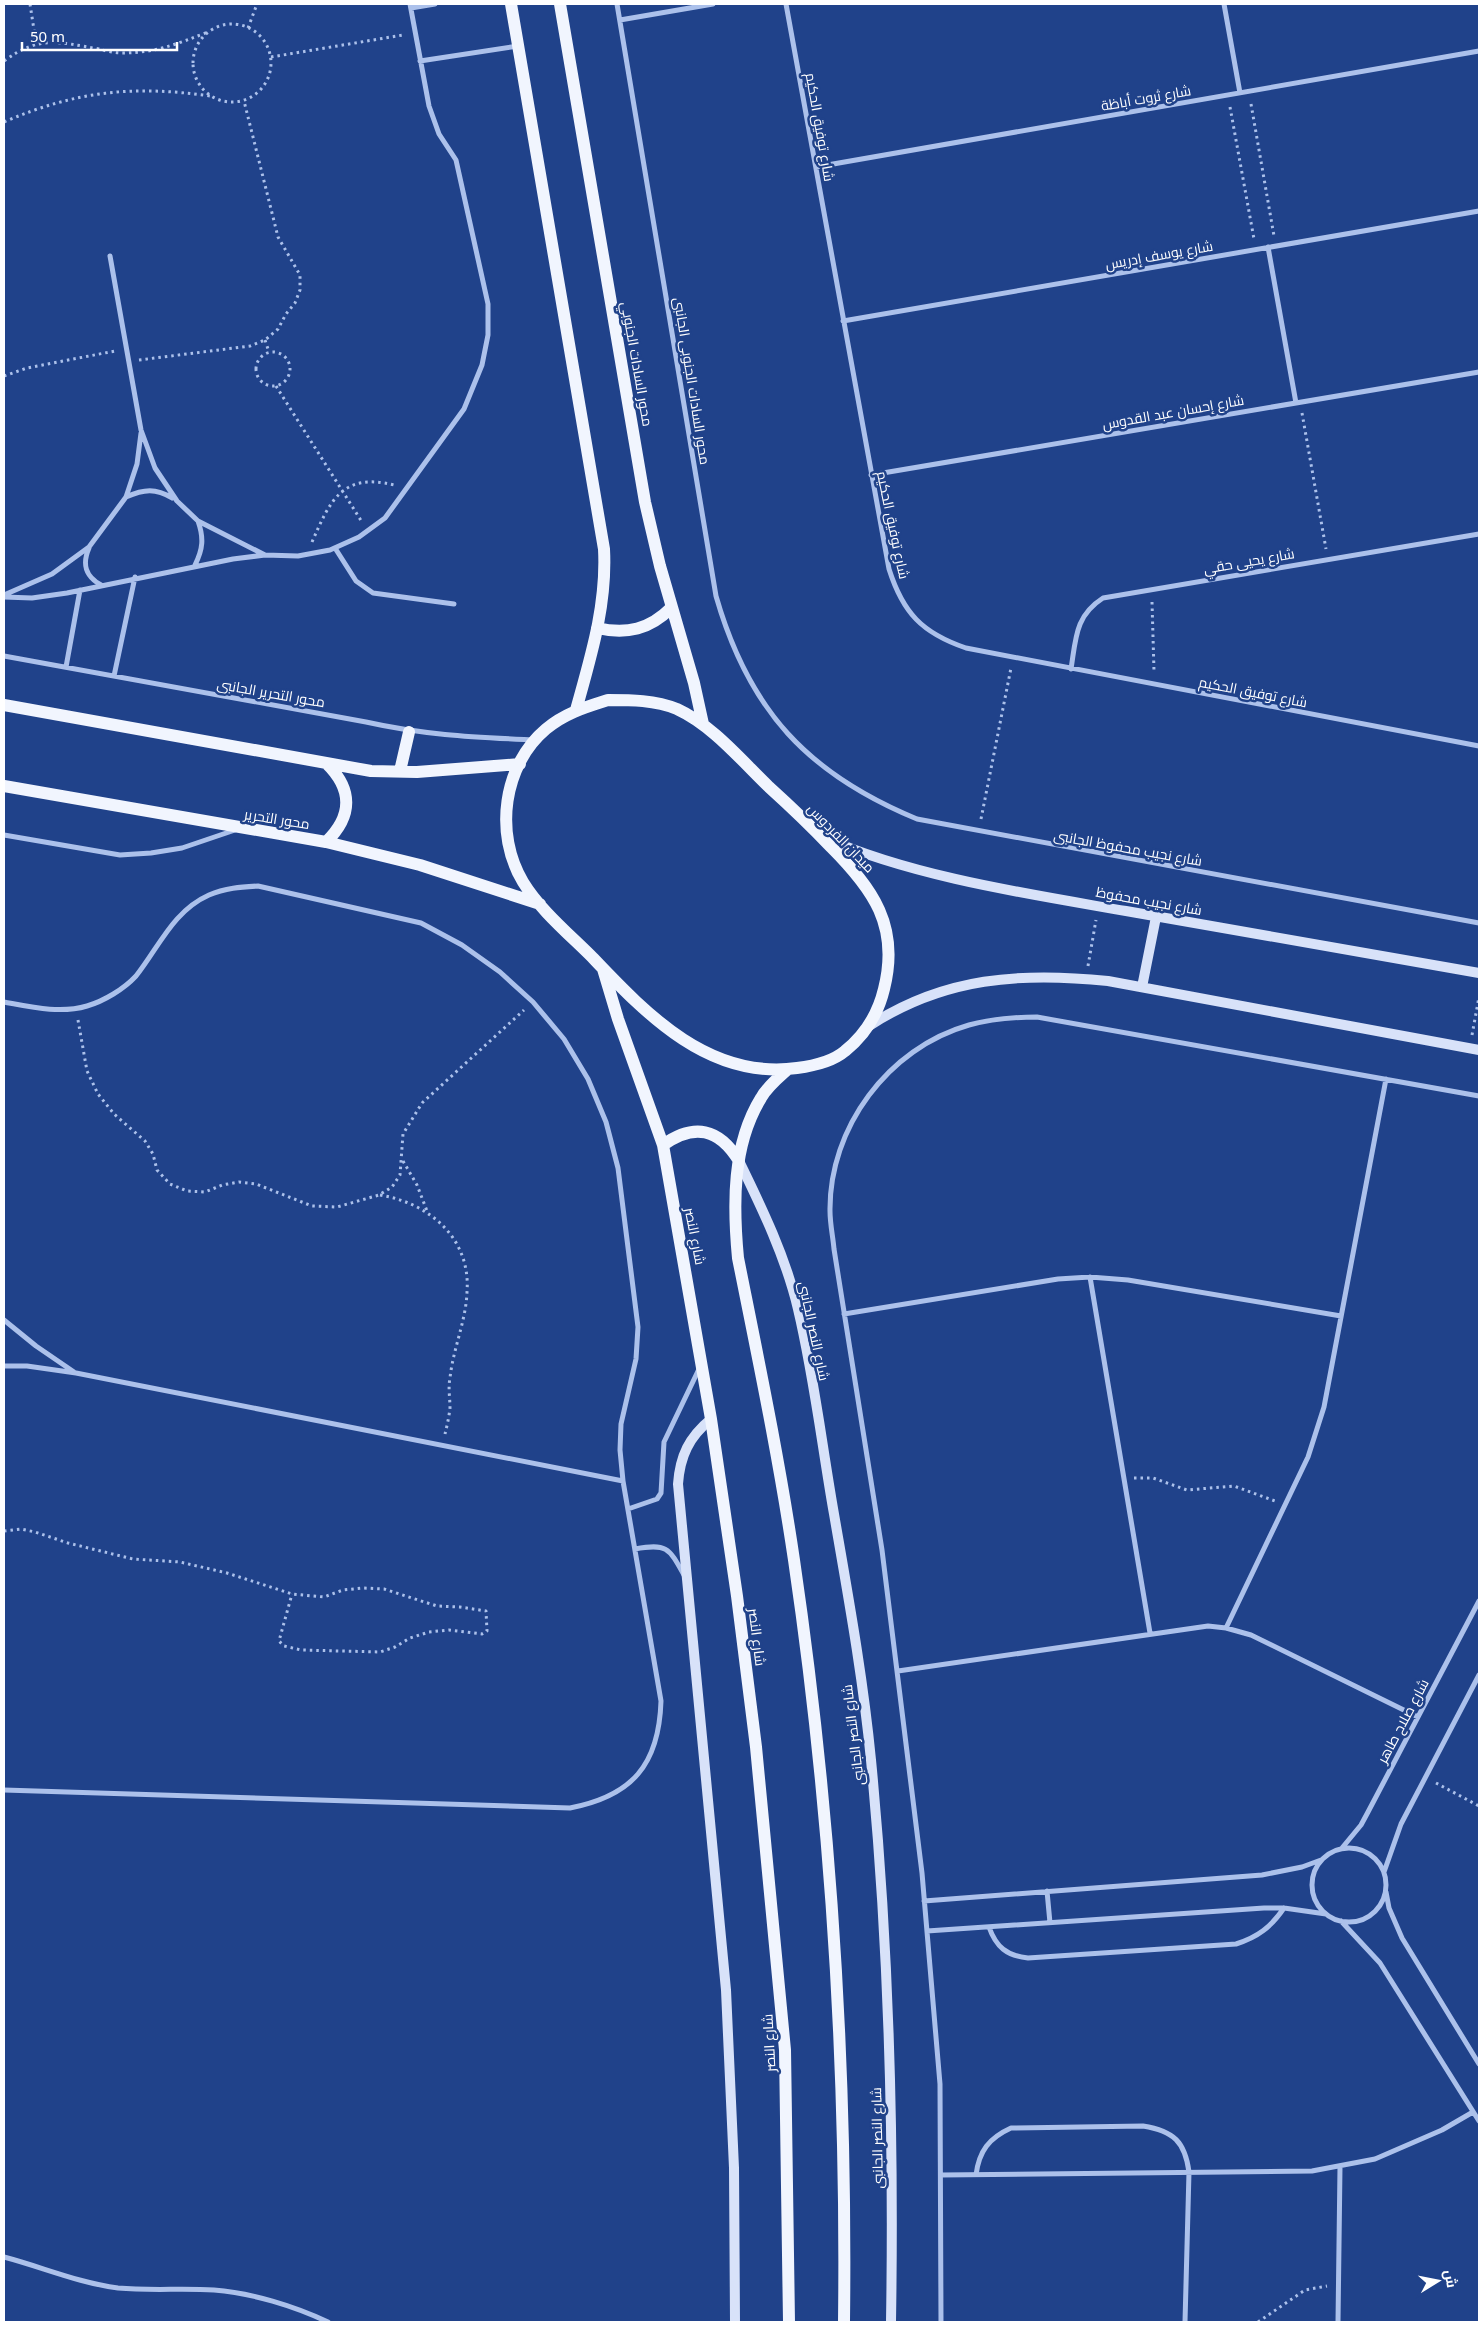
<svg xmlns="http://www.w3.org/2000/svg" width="1483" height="2326" viewBox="0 0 1483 2326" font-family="'Noto Sans',Cairo,sans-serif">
<rect width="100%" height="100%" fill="#20428a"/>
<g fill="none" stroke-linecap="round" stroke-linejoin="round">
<path stroke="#acc1eb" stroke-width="3" stroke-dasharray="2.5 4" stroke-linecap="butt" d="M30,4L36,43
M193 63a39 39 0 1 1 78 0a39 39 0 1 1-78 0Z
M248,28L257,4
M271,57L403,35
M4,61C40,35 58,42 99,49C106,51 114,53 122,53C155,53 177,44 208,32
M1251,104L1274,236
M1230,107L1254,239
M4,122C76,91 133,85 210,96
M265,340L269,352
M256 369a17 17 0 1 1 34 0a17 17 0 1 1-34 0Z
M139,360L250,346L265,340L278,329L286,314L295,303L300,290V275L278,237L244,101
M4,376L27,368L115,351
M276,386L362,522
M1302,413L1326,549
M312,542C330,501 342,472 394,485
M1152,602L1154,671
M981,819L1011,668
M1088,966L1096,920
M78,1020L87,1071L98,1094L114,1114L145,1141L153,1154L157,1170L170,1184L187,1191L205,1192L222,1185L239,1182L256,1184L312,1206L337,1207L379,1195L392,1187L400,1175L403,1134L422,1103L524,1010
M1472,1035L1479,997
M403,1161L417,1185L427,1211
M380,1195C429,1203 471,1238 467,1292C466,1321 453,1349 450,1378C448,1388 450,1398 450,1408C449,1417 447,1426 445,1434
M1134,1478H1153L1187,1490L1234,1486L1275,1501
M4,1531L21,1529L35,1532L68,1543L133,1559L180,1562L227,1573L292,1594L324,1597L343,1590L363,1588L384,1589L437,1606L460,1607L486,1611L487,1631L482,1634L449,1630L429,1632L410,1638L395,1647L380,1652L301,1650L284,1646L279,1641L292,1594
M1436,1783L1479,1806
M1258,2322L1305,2290L1327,2286"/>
<path stroke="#acc1eb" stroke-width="5" d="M617,4L716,596C749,711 808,774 917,819L1479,923
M786,4L889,569C903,613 922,633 966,648L1479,746
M1224,4L1240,93
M411,8L435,4
M620,20L713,4
M420,61L518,46
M816,167L1479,51
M1268,247L1296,403
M110,256L141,430L155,468L177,501L198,521L265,555
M843,321L1479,211
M871,475L1479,372
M126,497C144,489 156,488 172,498
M89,548C82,564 85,576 101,585
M335,548L356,581L373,593L454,604
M195,565C203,549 204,538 198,521
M4,595L52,574L89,547L126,497L137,464L141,433
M4,597L32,598L67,593L233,559L265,555L298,556L330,550L359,537L385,518L464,409L482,365L488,335V304L456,160L439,134L429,106L410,4
M4,656L366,722C424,735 473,737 532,740
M66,667L80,590
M1071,669C1076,638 1075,616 1103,598L1479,534
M114,676L135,577
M4,835L120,855L151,853L182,848L238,829
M4,1002C31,1007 60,1014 87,1006C104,1001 124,989 136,976C159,947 173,911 209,895C225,888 241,887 258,886L421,923L462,945L500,972L533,1002L564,1039L588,1079L606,1122L618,1168L638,1327L636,1359L621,1424L620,1450L623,1481L661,1701C659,1765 632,1796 570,1808L4,1790
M1090,1277L1150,1633
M844,1314L1058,1279L1090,1277L1128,1280L1341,1316
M4,1320L36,1346L74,1372
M4,1366H27L76,1373L623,1481
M628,1509L657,1499L661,1493L664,1442L699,1369
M635,1549C667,1543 669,1548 684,1575
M1226,1628L1308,1457L1324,1407L1386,1079
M898,1671L1208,1626L1226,1628L1251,1635L1418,1717
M1312 1885a37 37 0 1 1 74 0a37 37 0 1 1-74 0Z
M1342,1848L1361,1825L1368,1812L1479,1601
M1384,1872L1401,1824L1479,1675
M1047,1891L1050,1923
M1386,1892L1389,1908L1402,1938L1479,2064
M924,1901L1262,1875L1302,1867L1321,1860
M1341,1921L1380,1963L1479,2121
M989,1927C996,1947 1007,1956 1028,1958L1236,1944C1258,1937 1271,1927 1284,1908
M927,1931L1264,1908H1284L1326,1914
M941,2175L1312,2171L1375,2159L1442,2130L1473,2112
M976,2175C979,2151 989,2138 1011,2128L1143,2126C1174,2131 1185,2142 1189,2172L1185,2322
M4,2257C42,2267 79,2283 118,2288C150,2291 182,2288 214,2290C252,2293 294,2306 328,2322
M941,2322L940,2084L922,1873L882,1550L834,1249C833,1237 830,1224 830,1211C829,1128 888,1048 969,1025C991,1019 1014,1017 1037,1017L1479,1096
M1338,2322L1340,2167"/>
<path stroke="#d8e2f9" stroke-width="10" d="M823,837C913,877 1029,894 1126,911C1244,932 1362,952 1479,973
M1142,987L1156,917
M869,1026C944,977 1021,972 1108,981L1479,1050
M739,1161C762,1208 786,1258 798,1309C814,1376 822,1446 834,1514C848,1595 863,1677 871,1760C889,1946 894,2135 891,2322
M711,1419C689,1437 680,1456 678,1484L726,1990L734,2168L735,2322"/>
<path stroke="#f1f5fe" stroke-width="12" d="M511,4L604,549C607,605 591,656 576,710
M560,4L645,502L660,566L694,683L703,724
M597,628C627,635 650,629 671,608
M608,700C631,700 655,700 677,709C712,725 741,760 769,787C790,806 811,826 831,847C873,889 900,926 884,989C878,1014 865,1035 845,1051C832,1062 813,1066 797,1068C710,1080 648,1016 593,958C569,934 540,910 523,882C494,834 503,765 546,729C565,713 586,707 608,700Z
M4,705L371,771L417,772L520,764
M400,771L409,732
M4,786L326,842L420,865L540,904
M326,842C353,816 353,789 326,763
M603,969L618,1019L663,1145L711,1419L737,1596L756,1747L785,2050L789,2322
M787,1070C778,1078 767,1087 761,1098C732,1145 733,1205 738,1258C758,1358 779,1458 794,1560C831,1812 847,2067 844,2322
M663,1145C694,1123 719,1128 739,1161"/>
</g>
<g text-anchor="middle" stroke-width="5" stroke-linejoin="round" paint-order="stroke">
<g font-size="14" fill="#fff" stroke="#20428a">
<text transform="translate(1146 98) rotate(-10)" y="5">شارع ثروت أباظة</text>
<text transform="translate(820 127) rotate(80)" y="5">شارع توفيق الحكيم</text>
<text transform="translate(1159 255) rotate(-10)" y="5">شارع يوسف إدريس</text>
<text transform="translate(637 364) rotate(80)" y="5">محور السادات الجنوبي</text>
<text transform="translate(692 381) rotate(81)" y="5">محور السادات الجنوبى الجانبى</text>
<text transform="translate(1173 412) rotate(-10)" y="5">شارع إحسان عبد القدوس</text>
<text transform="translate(893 525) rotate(78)" y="5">شارع توفيق الحكيم</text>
<text transform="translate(1249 561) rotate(-10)" y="5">شارع يحيى حقي</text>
<text transform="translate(1253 692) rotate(11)" y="5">شارع توفيق الحكيم</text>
<text transform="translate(271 693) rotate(10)" y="5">محور التحرير الجانبى</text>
<text transform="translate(277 819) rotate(9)" y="5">محور التحرير</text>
<text transform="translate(841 838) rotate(46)" y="5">ميدان الفردوس</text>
<text transform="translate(1128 848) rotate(10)" y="5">شارع نجيب محفوظ الجانبى</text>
<text transform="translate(1149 901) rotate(10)" y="5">شارع نجيب محفوظ</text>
<text transform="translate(695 1236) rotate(79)" y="5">شارع النصر</text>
<text transform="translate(814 1331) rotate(78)" y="5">شارع النصر الجانبى</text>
<text transform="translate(757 1637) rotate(83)" y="5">شارع النصر</text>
<text transform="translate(1403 1721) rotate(-62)" y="5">شارع صلاح طاهر</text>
<text transform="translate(853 1735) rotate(-97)" y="5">شارع النصر الجانبى</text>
<text transform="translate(769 2043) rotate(-93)" y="5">شارع النصر</text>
<text transform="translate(877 2138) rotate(-91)" y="5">شارع النصر الجانبى</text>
</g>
</g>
<rect width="1483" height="2326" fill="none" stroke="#ffffff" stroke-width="10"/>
<g transform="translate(1438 2281) rotate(80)" stroke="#20428a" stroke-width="4" paint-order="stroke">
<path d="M0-4L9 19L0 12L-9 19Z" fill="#ffffff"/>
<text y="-8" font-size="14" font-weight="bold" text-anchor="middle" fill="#ffffff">ش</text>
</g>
<path d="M22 42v8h155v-8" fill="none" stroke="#ffffff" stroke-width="2.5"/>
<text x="30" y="42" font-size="15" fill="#ffffff" stroke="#20428a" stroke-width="4" paint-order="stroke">50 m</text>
</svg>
